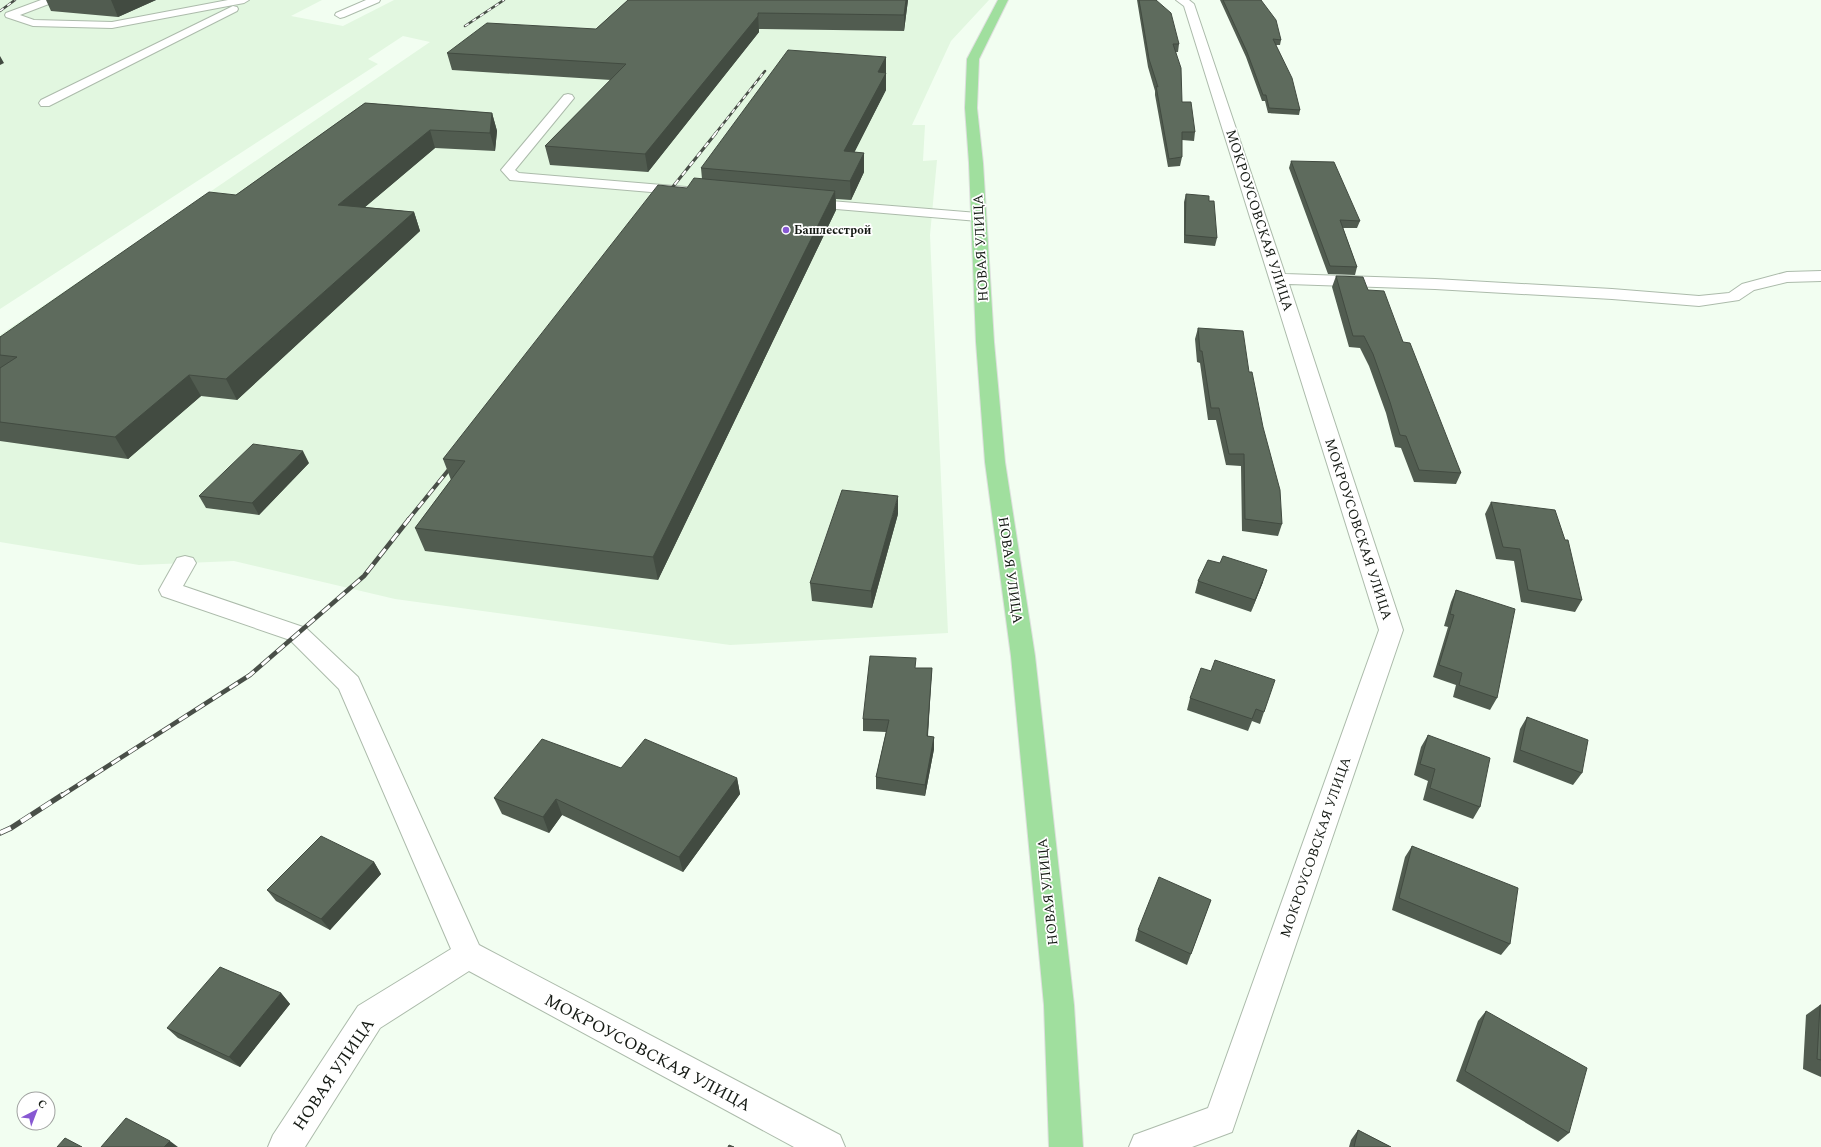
<svg xmlns="http://www.w3.org/2000/svg" width="1821" height="1147" viewBox="0 0 1821 1147" font-family="Spectral,serif">
<rect width="100%" height="100%" fill="#f2fef1"/>
<path fill="#e2f7e0" d="M0,0H322L291,16L343,26L394,0H989L951,41L912,125H925L923,161L937,160L930,235L948,633L730,645L395,599L234,561L139,565L0,542V335L430,42L403,36L368,59L378,64L0,309Z"/>
<g fill="none" stroke-linecap="round" stroke-linejoin="round">
<defs>
<path id="minor" d="M41,0H55L54,2L20,15L34,20L112,22L228,0H249L244,3L112,28L33,26L6,17L5,15L6,13Z
M366,0H380L379,2L344,17L340,18L335,15L336,13Z
M1176,0H1189L1194,4L1285,274L1435,279L1612,289L1699,296L1729,293L1742,284L1787,272L1821,271V281L1787,282L1754,290L1739,300L1699,306L1612,299L1435,289L1289,284L1403,630L1232,1132L1192,1147H1129L1134,1135L1208,1108L1379,630L1184,6Z
M233,6L237,7L238,9L237,11L49,106H41L39,103L41,100Z
M568,94L572,95L574,98L515,170L519,173L686,187L691,188L693,191L691,194L686,195L510,180L501,170L564,95Z
M806,199L978,213L983,214L985,217L983,220L978,221L801,206L799,203L801,200Z
M185,556L193,558L196,563L183,586L306,628L358,677L479,945L840,1135L845,1147H794L469,971L380,1028L305,1147H268L273,1135L358,1006L451,949L339,689L290,640L162,596L159,590L177,558Z"/>
<path id="major" d="M998,0H1008L979,59L977,108L983,163L994,342L1005,462L1035,656L1074,1005L1083,1147H1049L1044,1005L1011,656L985,462L976,342L969,163L965,108L967,59Z"/>
</defs>
<use href="#minor" stroke="#acbbab" stroke-width="2"/>
<use href="#major" stroke="#dedfde" stroke-width="2"/>
<use href="#minor" fill="#fff" fill-rule="evenodd"/>
<use href="#major" fill="#a0df9e" fill-rule="evenodd"/>
<defs>
<path id="rail-far4" d="M0,11L15,0
M465,26L504,0
M715,134L765,71"/>
<path id="rail-far3" d="M667,194L716,133"/>
<path id="rail-far2" d="M408,520L455,462"/>
<path id="rail-far1" d="M61,796L250,675L364,576L409,519"/>
<path id="rail" d="M0,833L11,828L62,795"/>
</defs>
<use href="#rail-far4" stroke="#494f48" stroke-width="2.5"/>
<use href="#rail-far3" stroke="#494f48" stroke-width="3"/>
<use href="#rail-far2" stroke="#494f48" stroke-width="4"/>
<use href="#rail-far1" stroke="#494f48" stroke-width="4.5"/>
<use href="#rail" stroke="#494f48" stroke-width="5.5"/>
<use href="#rail-far4" stroke="#fff" stroke-width="1.5" stroke-dasharray="4.5" stroke-linecap="butt"/>
<use href="#rail-far3" stroke="#fff" stroke-width="2" stroke-dasharray="6" stroke-linecap="butt"/>
<use href="#rail-far2" stroke="#fff" stroke-width="2.5" stroke-dasharray="8" stroke-linecap="butt"/>
<use href="#rail-far1" stroke="#fff" stroke-width="3" stroke-dasharray="10" stroke-linecap="butt"/>
<use href="#rail" stroke="#fff" stroke-width="4" stroke-dasharray="12" stroke-linecap="butt"/>
</g>
<path fill="#515c50" d="M46,0H156L118,17L51,11Z
M628,0H908L904,31L759,29V32L648,172L550,165L545,146L611,80L452,70L447,53L596,29Z
M1137,0H1156L1179,44L1178,52H1176L1182,102L1195,132L1194,141L1182,140V157L1180,166L1168,167L1155,95V91L1148,67Z
M1220,0H1261L1281,40L1280,45H1276L1300,110L1299,115L1268,113L1265,101H1262L1246,57Z
M886,57V90L854,152L864,153V172L851,200L836,199V210L658,580L425,551L415,528L451,480L443,459L687,188L702,179L701,168Z
M365,103L492,113L497,131L495,151L435,148L365,207L414,212L420,231L237,400L201,396L128,459L0,441V337L236,195Z
M1291,161L1360,221L1357,228H1343L1357,267L1355,275L1328,274L1289,168Z
M1186,194L1209,201L1217,238L1215,246L1184,243V202Z
M1336,276L1368,290L1403,342L1461,473L1456,484L1414,482L1401,448L1395,447L1386,413L1369,366L1360,348L1349,347L1332,287Z
M1198,328L1249,372L1282,524L1278,536L1242,531L1241,466L1226,465L1216,420H1208L1200,363L1197,362L1195,339Z
M309,463L259,515L206,508L199,496Z
M1491,502L1582,600L1575,612L1521,602L1514,561L1496,559L1485,514Z
M898,514L872,608L812,601L810,583Z
M1198,581L1263,582L1251,612L1195,593Z
M1456,590L1497,698L1490,710L1453,697L1456,685L1433,677L1448,627L1444,626L1451,602Z
M916,668H932L928,736L934,737V749L925,796L876,789V777L886,732L863,731V719Z
M1211,671L1264,712L1260,724L1252,721L1248,731L1187,710L1190,698Z
M1527,717L1582,773L1573,785L1513,762L1520,729Z
M1428,735L1480,807L1473,819L1423,800L1428,781L1414,775L1421,747Z
M621,768L737,778L740,794L683,872L562,815L549,833L502,814L494,798Z
M1412,846L1510,944L1501,955L1392,910L1405,857Z
M374,862L381,874L330,930L276,901L267,890Z
M1211,900L1187,965L1135,941L1138,930Z
M281,993L290,1004L240,1067L178,1038L167,1028Z
M1820,1005H1821V1077L1803,1069L1806,1015Z
M1486,1011L1569,1133L1558,1142L1456,1081L1478,1021Z
M1358,1130L1391,1147H1349L1351,1140Z"/>
<path fill="#424b41" d="M111,0H156L118,17Z
M906,0H908L904,31V15Z
M758,13L759,32L648,172L645,154Z
M0,56L4,63L0,65Z
M886,57V90L845,171L844,151L878,72Z
M492,113L497,131L495,151L490,133Z
M430,130L435,148L345,224L338,205Z
M864,153V172L851,200L850,181Z
M835,191L836,210L658,580L653,557Z
M414,212L420,231L237,400L226,379Z
M189,375L201,396L128,459L115,437Z
M303,451L309,463L259,515L252,503Z
M898,496V514L872,608L871,591Z
M1267,570L1263,582L1251,612L1255,600Z
M932,668L931,680L927,748V736Z
M934,737V749L925,796V785Z
M737,778L740,794L683,872L679,857Z
M556,799L562,815L549,833L543,817Z
M374,862L381,874L330,930L321,919Z
M281,993L290,1004L240,1067L229,1057Z
M170,1141L178,1147H164Z"/>
<path fill="#5e6b5d" stroke="#424b41" d="M628,0H906L904,15L758,13V16L645,154L545,146L626,64L447,53L487,23L596,29Z
M1139,0H1156L1171,13L1179,44H1173L1181,68L1182,102H1191L1195,132H1182V157L1169,159L1156,86L1158,87L1149,59Z
M1223,0H1261L1276,20L1281,40L1273,39L1292,78L1300,110L1269,108L1266,95H1263L1247,52Z
M788,50L886,57L878,72L886,73L844,151L864,153L850,181L701,168Z
M365,103L492,113L490,133L430,130L338,205L414,212L226,379L189,375L115,437L0,422V368L17,357L0,355V337L209,192L236,195Z
M1291,161L1334,162L1360,221L1340,220L1357,267L1330,266Z
M694,178L835,191L653,557L415,528L465,461L443,459L658,185L687,188Z
M1186,194L1209,196V201H1214L1217,238L1185,235Z
M1336,276L1363,277L1368,290L1384,291L1403,342L1410,343L1461,473L1419,470L1406,436L1400,435L1390,402L1373,354L1364,336H1353Z
M1198,328L1243,331L1249,372H1252L1263,427L1280,490L1282,524L1245,519L1244,454H1229L1219,408H1211L1202,351H1200Z
M253,444L303,451L252,503L199,496Z
M842,490L898,496L871,591L810,583Z
M1491,502L1555,510L1565,540H1568L1582,600L1528,590L1520,549L1503,547Z
M1223,556L1267,570L1255,600L1198,581L1208,560L1220,563Z
M1456,590L1515,609L1497,698L1459,685L1462,673L1439,665L1454,615L1450,614Z
M870,656L916,658L915,668H932L927,736L934,737L925,785L876,777L889,720L863,719Z
M1215,660L1275,680L1264,712L1256,709L1252,719L1190,698L1201,668L1211,671Z
M1527,717L1588,740L1582,773L1520,750Z
M1428,735L1490,758L1480,807L1430,788L1435,769L1420,764Z
M542,739L621,768L645,739L737,778L679,857L556,799L543,817L494,798Z
M321,836L374,862L321,919L267,890Z
M1412,846L1518,888L1510,944L1399,898Z
M1159,877L1211,900L1191,954L1138,930Z
M220,967L281,993L229,1057L167,1028Z
M1820,1005H1821V1060L1817,1059Z
M1486,1011L1587,1068L1569,1133L1465,1071Z
M126,1118L170,1141L164,1147H101Z
M1358,1130L1391,1147H1354Z
M65,1138L82,1147H57Z
M729,1145L734,1147H728Z"/>
<circle fill="#8758d2" stroke="#fff" stroke-width="1.5" cx="786" cy="230" r="4"/>
<g text-anchor="middle" stroke-width="3.5" stroke-linejoin="round" paint-order="stroke">
<g font-size="12" font-weight="bold" fill="#151a14" stroke="#fff" text-anchor="start">
<text x="794" y="234">Башлесстрой</text>
</g>
<g font-size="14" fill="#151a14" stroke="#fff">
<text transform="translate(1260 220) rotate(72)" y="5">МОКРОУСОВСКАЯ УЛИЦА</text>
<text transform="translate(980 248) rotate(-93)" y="5">НОВАЯ УЛИЦА</text>
<text transform="translate(1359 529) rotate(72)" y="5">МОКРОУСОВСКАЯ УЛИЦА</text>
<text transform="translate(1011 570) rotate(82)" y="5">НОВАЯ УЛИЦА</text>
<text transform="translate(1315 847) rotate(-71)" y="5">МОКРОУСОВСКАЯ УЛИЦА</text>
<text transform="translate(1047 892) rotate(-96)" y="5">НОВАЯ УЛИЦА</text>
</g>
<g font-size="17" fill="#151a14" stroke="#fff">
<text transform="translate(648 1052) rotate(28)" y="6">МОКРОУСОВСКАЯ УЛИЦА</text>
<text transform="translate(333 1074) rotate(-56)" y="6">НОВАЯ УЛИЦА</text>
</g>
</g>
<g transform="translate(36 1111) rotate(42)"><circle r="19" fill="#ffffff" stroke="#a1a3a1"/>
<path d="M0-3L7 15L0 10L-7 15Z" fill="#8758d2"/>
<text y="-6" font-size="11" font-weight="bold" text-anchor="middle" fill="#151a14">С</text>
</g>
</svg>
